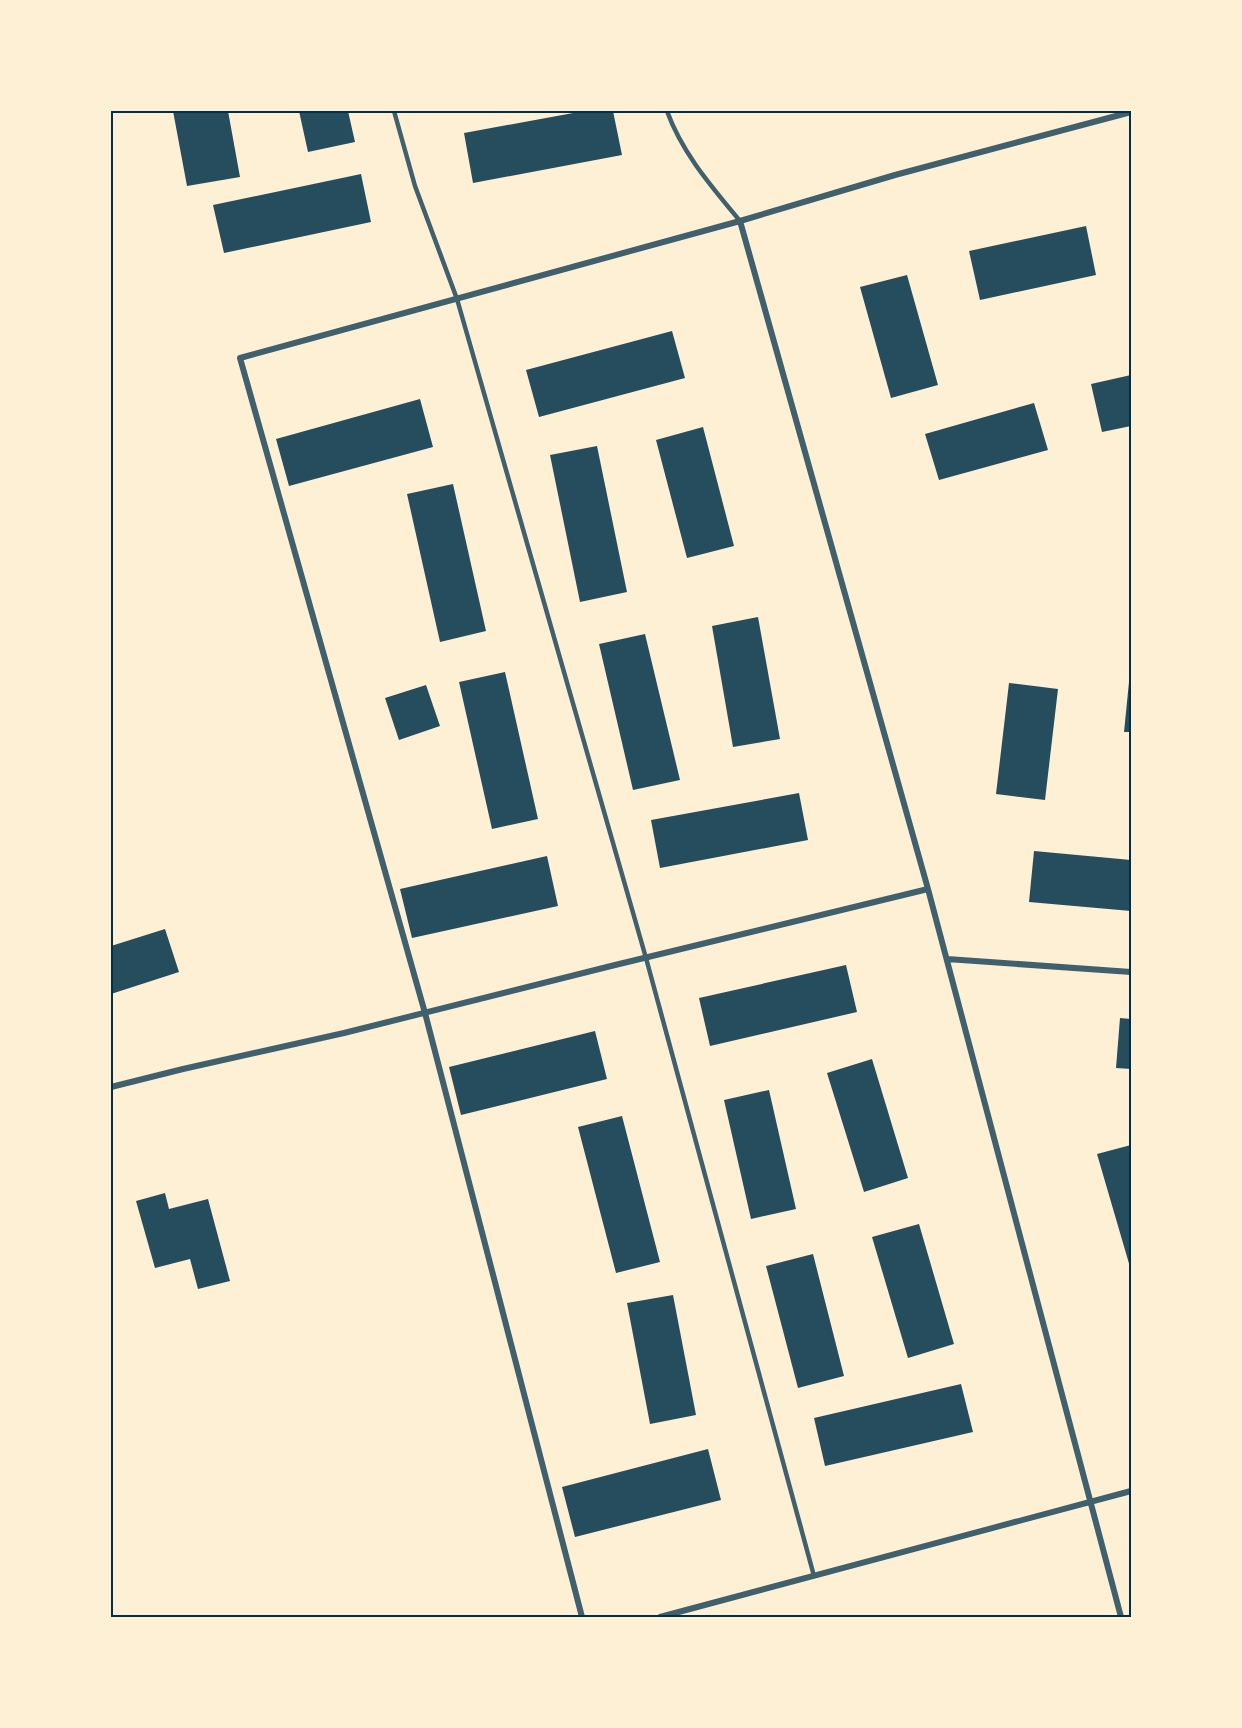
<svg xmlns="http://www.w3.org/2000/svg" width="1242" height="1728" viewBox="0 0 1242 1728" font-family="'Exo 2',sans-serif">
<rect width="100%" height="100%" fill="#fdf0d5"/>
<path fill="#264d5e" d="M173,111H228L240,177L187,186Z
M299,111H348L355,142L308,152Z
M584,111H613L622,155L473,183L464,133Z
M361,174L371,222L224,253L213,205Z
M1086,226L1096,275L980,300L969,251Z
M907,275L938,385L891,398L860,287Z
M672,331L685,378L539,417L526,370Z
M1131,375V426L1102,432L1091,384Z
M420,399L433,447L289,486L276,439Z
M1034,403L1048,450L939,480L925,434Z
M703,427L734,546L687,558L656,440Z
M597,446L627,592L580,602L550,455Z
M453,484L486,631L440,642L407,494Z
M758,617L780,739L733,747L712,626Z
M645,634L680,780L633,790L599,644Z
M505,672L538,819L492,829L459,682Z
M1129,682H1131V732H1124Z
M1009,683L1058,689L1045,800L996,794Z
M426,685L440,726L399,740L385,698Z
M799,793L808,840L660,868L651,820Z
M1034,851L1131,860V911L1029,902Z
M547,856L558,906L412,938L400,889Z
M165,929L179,972L111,994V946Z
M846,965L857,1012L710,1046L699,998Z
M1120,1018L1131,1019V1069L1116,1068Z
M595,1031L607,1079L461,1115L449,1067Z
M872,1059L908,1178L864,1192L827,1073Z
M769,1090L796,1209L751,1219L724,1100Z
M622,1116L660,1262L616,1273L578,1127Z
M1131,1145V1267H1130L1097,1154Z
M165,1193L169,1209L208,1199L230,1281L198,1289L190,1259L155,1268L136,1201Z
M919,1224L954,1344L908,1358L872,1237Z
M813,1254L844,1376L798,1388L766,1266Z
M673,1295L696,1415L650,1424L627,1303Z
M961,1384L973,1432L825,1466L814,1418Z
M708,1449L721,1500L575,1537L562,1487Z"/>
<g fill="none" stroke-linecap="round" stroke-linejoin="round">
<path stroke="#3f606c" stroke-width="4.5" d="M394,111L415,186L457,299L646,958L814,1576
M667,111C682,153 712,187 740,221"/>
<path stroke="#3f606c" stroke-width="6" d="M740,221L928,889L1121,1617
M947,959L1131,972
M111,1087L183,1069L344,1033L611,966L928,889
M582,1617L425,1013L240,358L740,221L895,175L1131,112
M660,1617L1131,1491"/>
</g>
<rect width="1242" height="1728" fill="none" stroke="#fdf0d5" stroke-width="225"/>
<rect x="112" y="112" width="1018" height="1504" fill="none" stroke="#003049" stroke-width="2"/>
</svg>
